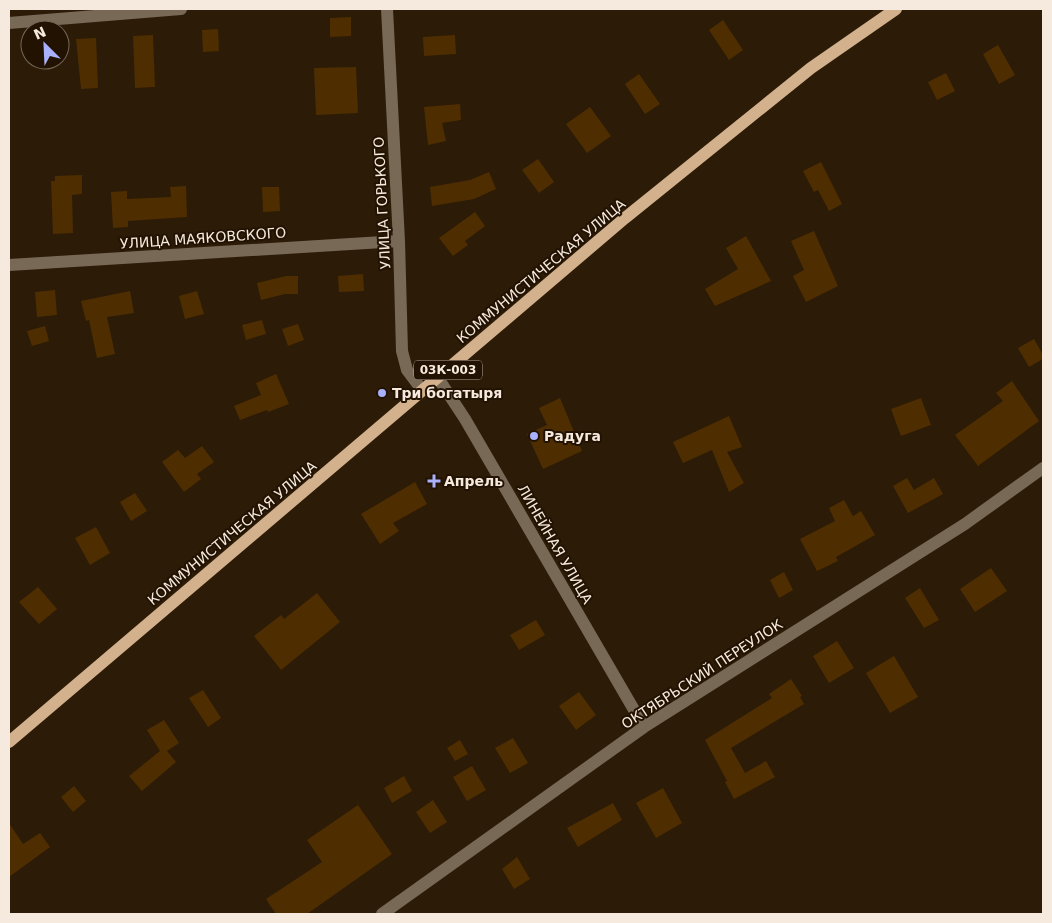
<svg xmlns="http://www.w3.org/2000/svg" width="1052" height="923" viewBox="0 0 1052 923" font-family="'DejaVu Sans',sans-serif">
<rect width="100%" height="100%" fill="#2c1b07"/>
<path fill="#4e2e00" d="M351,17V36L330,37V18Z
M723,20L743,50L729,60L709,30Z
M218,29L219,51L203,52L202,30Z
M153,35L155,87L135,88L133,36Z
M455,35L456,54L424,56L423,37Z
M96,38L98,88L81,89L76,39Z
M998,45L1015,75L999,84L983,54Z
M356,67L358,113L316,115L314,68Z
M946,73L955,91L937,100L928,82Z
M639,74L660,104L645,114L625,84Z
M460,104L461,120L442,123L446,141L428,145L424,107Z
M590,107L611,136L587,153L566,124Z
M538,159L554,182L539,193L522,170Z
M821,162L842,204L829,211L818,190L814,192L803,171Z
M489,172L496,189L474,199L432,206L430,187L470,180Z
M82,175V194L72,195L73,233L53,234L51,181H55V176Z
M186,186L187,217L128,221V227L113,228L111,192L127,191V199L171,197L170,187Z
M262,187H279L280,211L263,212Z
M475,212L485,226L465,241L468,245L453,256L439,238Z
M814,231L838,286L806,302L793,276L804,270L791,241Z
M746,236L771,281L715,306L705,289L738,269L726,248Z
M363,274L364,291L339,292L338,276Z
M286,276H298V294H285L261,300L257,283Z
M55,290L57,315L37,317L35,292Z
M130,291L134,313L107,317L115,354L97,358L89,320L86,321L81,301Z
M197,291L204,314L185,319L179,296Z
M262,320L266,334L246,340L242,325Z
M298,324L304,340L288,346L282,329Z
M45,326L49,341L32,346L27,331Z
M1034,339L1043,355V359L1029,367L1018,348Z
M276,374L289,404L268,412L267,410L240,420L234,406L261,395L256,383Z
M1012,381L1039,421L978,466L955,435L1003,401L996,393Z
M560,398L582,451L543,469L527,434L547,425L539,408Z
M921,398L931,425L901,436L891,409Z
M729,416L742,447L727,452L744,483L729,492L712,450L683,463L673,442Z
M202,446L214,462L197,474L201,479L184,492L162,462L178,450L185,458Z
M907,478L914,490L934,478L943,494L908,513L893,486Z
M415,482L427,504L393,523L399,531L380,544L361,514Z
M135,493L147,511L131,521L120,502Z
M844,500L853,516L861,511L875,535L836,557L838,561L817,571L800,539L835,521L829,508Z
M96,527L110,553L90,565L75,538Z
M991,568L1007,591L975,612L960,589Z
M784,572L793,590L779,598L770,580Z
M38,587L57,609L39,624L19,602Z
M920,588L939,620L924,628L905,598Z
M317,593L340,622L281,670L254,636L281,615L284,619Z
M536,620L545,635L519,650L510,635Z
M837,641L854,668L829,683L813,656Z
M894,656L918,697L890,713L866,673Z
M791,679L802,696L800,697L804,704L731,748L745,773L766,761L775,777L734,799L725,782L727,781L705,740L772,698L769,694Z
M203,690L221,718L208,727L189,698Z
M579,692L596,715L576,730L559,706Z
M164,720L179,743L167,751L176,762L142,791L129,776L160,751L147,730Z
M513,738L528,763L510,773L495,748Z
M460,740L468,754L455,761L447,748Z
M472,766L486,790L467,801L453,777Z
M404,776L412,791L392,803L384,788Z
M74,786L86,801L73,812L61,797Z
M663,788L682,823L656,838L636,803Z
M433,800L447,822L430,833L416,812Z
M613,803L622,820L578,847L567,828Z
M358,805L392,854L307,914H276L266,899L322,862L307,840Z
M9,823L23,844L40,833L50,847L9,877Z
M517,857L530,879L514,889L502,869Z"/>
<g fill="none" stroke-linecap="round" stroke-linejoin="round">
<path stroke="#786856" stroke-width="12" d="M387,9L399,241L402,351L407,370L422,390
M9,23L181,9
M9,265L399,241
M438,378L465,419L644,727
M382,914L644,727L965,524L1043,468"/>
<path stroke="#d3b18d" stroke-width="12" d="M9,742L625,218L811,68L896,9"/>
</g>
<g fill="#a9b0fc" stroke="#221201" stroke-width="2">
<circle cx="382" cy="393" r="5"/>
<circle cx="534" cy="436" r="5"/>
<path d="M431.5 473.5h5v5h5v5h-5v5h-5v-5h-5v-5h5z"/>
</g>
<g text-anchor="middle" stroke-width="4" stroke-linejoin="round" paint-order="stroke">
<rect fill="#221201" stroke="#b6a99c" stroke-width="1" x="414" y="360.5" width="68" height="19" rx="4"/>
<g font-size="12" font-weight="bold" fill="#f6eade">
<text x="448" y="374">03К-003</text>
</g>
<g font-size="14" fill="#f6eade" stroke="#221201">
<text transform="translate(382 203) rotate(-93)" y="5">УЛИЦА ГОРЬКОГО</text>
<text transform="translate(203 238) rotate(-4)" y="5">УЛИЦА МАЯКОВСКОГО</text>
<text transform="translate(541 271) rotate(-40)" y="5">КОММУНИСТИЧЕСКАЯ УЛИЦА</text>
<text transform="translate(232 533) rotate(-40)" y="5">КОММУНИСТИЧЕСКАЯ УЛИЦА</text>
<text transform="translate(555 544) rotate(60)" y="5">ЛИНЕЙНАЯ УЛИЦА</text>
<text transform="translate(702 674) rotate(-33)" y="5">ОКТЯБРЬСКИЙ ПЕРЕУЛОК</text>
</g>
<g font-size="14" font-weight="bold" fill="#f6eade" stroke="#221201" text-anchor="start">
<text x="392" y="398">Три богатыря</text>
<text x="544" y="441">Радуга</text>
<text x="444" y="486">Апрель</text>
</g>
</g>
<rect width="1052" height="923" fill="none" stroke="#f6eade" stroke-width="20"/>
<g transform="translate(45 45) rotate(336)"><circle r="24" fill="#221201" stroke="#776859"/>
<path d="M0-4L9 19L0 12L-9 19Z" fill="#a9b0fc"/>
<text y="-8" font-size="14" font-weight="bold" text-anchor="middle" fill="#f6eade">N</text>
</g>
</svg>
